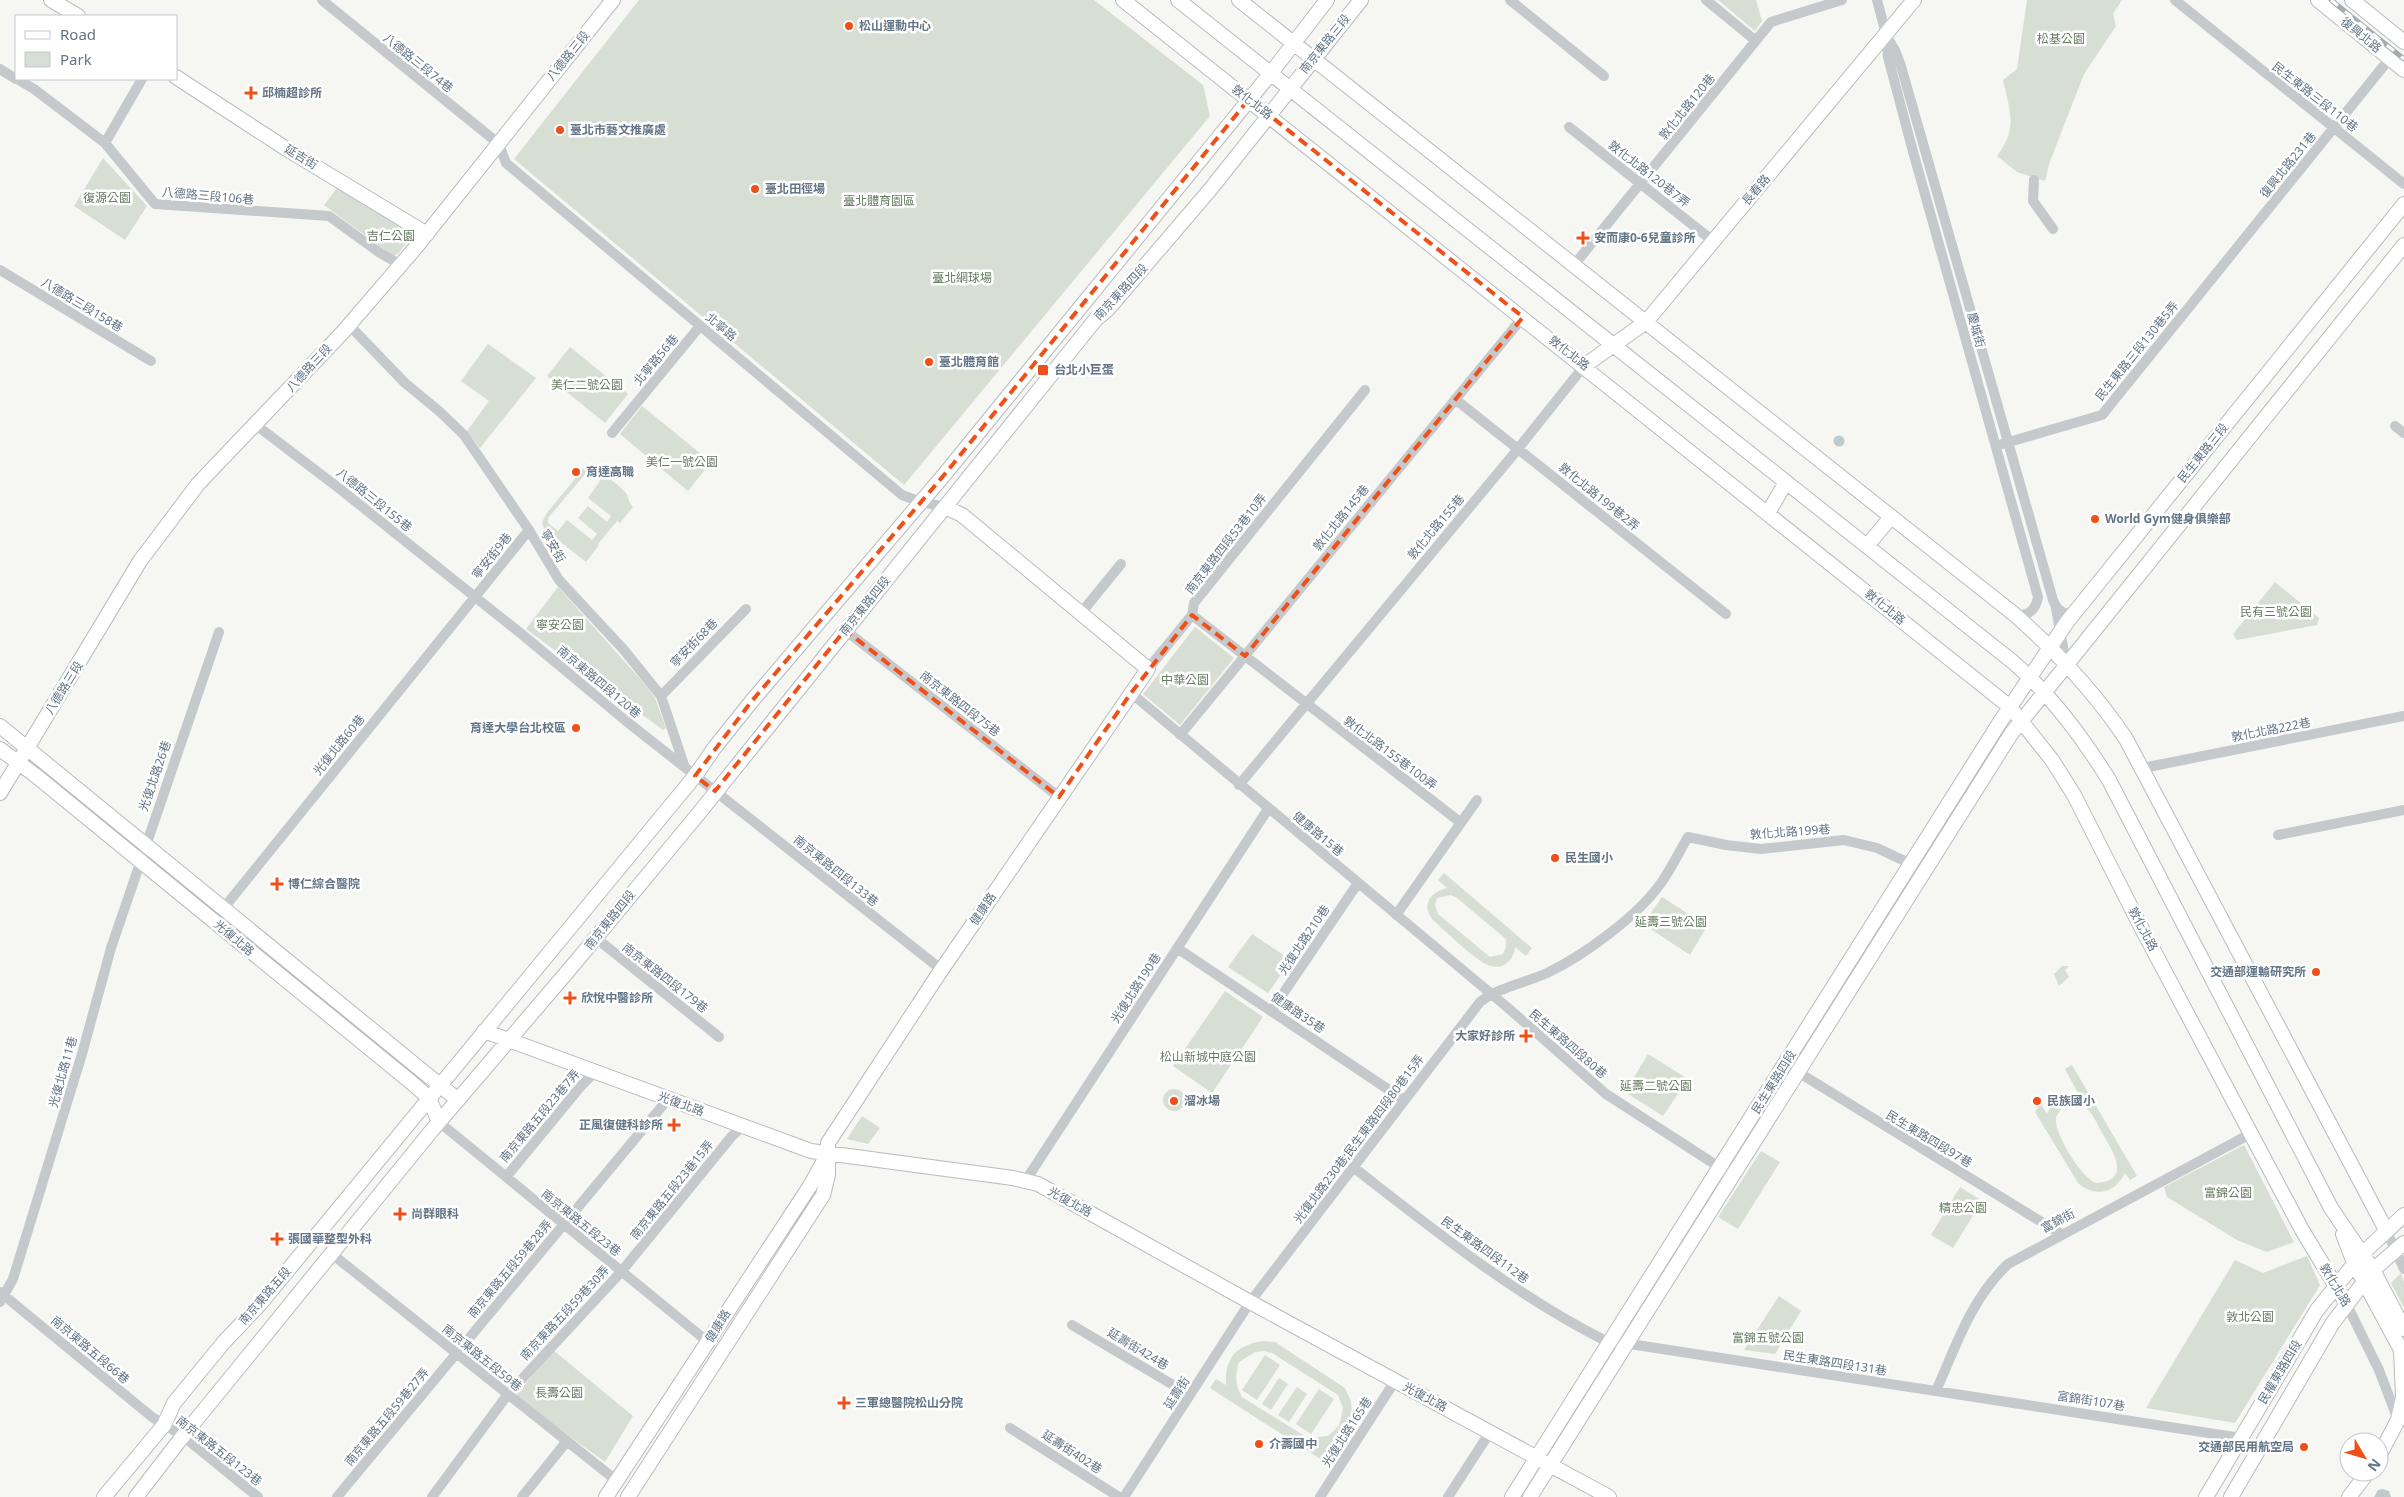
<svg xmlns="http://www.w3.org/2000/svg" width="2404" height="1497" viewBox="0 0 2404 1497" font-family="'Noto Sans','Noto Sans TC',sans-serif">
<rect width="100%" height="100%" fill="#f6f6f2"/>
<path fill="#d7ded3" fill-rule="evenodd" d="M639,0H1094L1203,85L1210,116L904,485L514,159Z
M1718,0H1756L1762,21L1755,31Z
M2027,0H2122L2113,14L2116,26L2084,74L2049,164L2045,181L2017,172L1997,156C2018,129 2010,111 2003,80L2017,69Z
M103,158L147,206L125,240L74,206Z
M338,187L414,233L398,254L393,256L324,205Z
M488,344L536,378L480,448L467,431L489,401L461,381Z
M570,347L628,394L605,423L547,376Z
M642,406L711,462L688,491L620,434Z
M589,466C597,468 620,486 626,493C629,498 628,502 633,507L620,523L617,521L598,544L599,545L586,562L544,529L542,522L547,513L583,469ZM586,473H590L600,481L588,498L611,516L607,522L588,506L578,518L597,534L592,540L567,520L558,531L548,523V518Z
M2275,582L2319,618L2317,625L2237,640L2233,634Z
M558,587L642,681L655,698L666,728L663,730L526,629Z
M1195,627L1234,658L1180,725L1143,694Z
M1444,873L1532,948L1526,956L1515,947C1514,961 1502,971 1488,965C1475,960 1444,930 1432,919C1421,904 1431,892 1447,888L1438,880ZM1451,895L1457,898L1506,939V947L1503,954L1490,957L1438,914L1435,905L1437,898Z
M1662,897L1707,926L1690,955L1643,924Z
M1252,934L1291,960L1268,993L1228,967Z
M2062,966H2069L2065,970L2069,977L2059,986L2054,974Z
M1225,991L1263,1017L1212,1093L1173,1066Z
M1648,1054L1688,1079L1663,1116L1625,1092Z
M2072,1065L2137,1176L2130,1180L2125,1173C2116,1193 2094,1198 2078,1183L2035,1112L2041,1104L2047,1114C2053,1100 2065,1093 2079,1095L2065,1069ZM2068,1104C2075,1103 2081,1104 2086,1108C2093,1113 2097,1124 2101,1131C2111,1148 2134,1181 2096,1183C2081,1178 2053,1132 2056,1117L2061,1109Z
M1163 1100a11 11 0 1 1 22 0a11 11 0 1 1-22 0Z
M862,1116L880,1128L868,1144L847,1139Z
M2244,1145L2294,1242L2267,1252L2237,1240L2167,1197L2164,1187Z
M1761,1151L1780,1162L1738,1229L1718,1217Z
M1960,1187L1982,1201L1953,1248L1931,1235Z
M2307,1256L2320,1285L2235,1423L2146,1408L2235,1260L2263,1273Z
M2401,1273L2404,1282V1308L2391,1283Z
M1779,1296L1801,1311L1775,1354L1744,1350Z
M1262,1341L1275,1342L1345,1388L1351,1401L1352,1421L1341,1438L1326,1448L1332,1452L1325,1462L1210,1388L1216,1379L1226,1385C1225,1358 1235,1346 1262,1341ZM1264,1351L1272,1353L1338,1395L1343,1408L1339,1426L1328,1436L1308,1438L1242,1397C1235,1386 1235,1375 1239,1362L1255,1352Z
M553,1350L633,1416L605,1462L515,1397Z
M1265,1355L1280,1365L1257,1400L1242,1390Z
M1279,1378L1288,1384L1271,1410L1262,1404Z
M1297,1387L1307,1394L1289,1422L1278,1415Z
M1319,1389L1334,1399L1311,1434L1296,1424Z"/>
<path fill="#bfcacf" d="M1833.5 441a5.5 5.5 0 1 1 11 0a5.5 5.5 0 1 1-11 0Z
M2383,1489L2389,1491L2391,1497H2374L2378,1490Z"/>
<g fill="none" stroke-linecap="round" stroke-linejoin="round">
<defs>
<path id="secondary" d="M51,0L78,16
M1123,0L2010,707L2052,760L2074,795L2140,925L2302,1230L2346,1303
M1178,0L2013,662C2051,695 2083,738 2109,780L2331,1208L2373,1270L2404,1329
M1239,0L2014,614C2056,651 2094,691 2126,739L2386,1230
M2318,0L2404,70
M2352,0L2404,42
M176,77L285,148L427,234
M1584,366L1646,322L1914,0
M1768,513L1786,482
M1867,546L1891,517
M0,726L458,1100
M0,749L35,775L412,1083L429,1098L439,1122
M0,793L140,561L198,484L343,332L417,246L613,0
M484,1031L811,1151L1013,1178L1038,1184L1250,1302L1609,1497
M2343,1234L2354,1263L2401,1350L2403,1397L2398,1420L2379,1456
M104,1497L164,1425L174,1403L224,1342L260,1304L695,776L715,747L751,702L944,475L1271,73L1327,0
M136,1497L183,1436L433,1129L574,964L699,813L1096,319L1108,309L1209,191L1361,0
M606,1497L810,1186L827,1155
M628,1497L823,1195L828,1175V1143L938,975L1148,669L962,515L945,507
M1512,1497L2000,722L2067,622L2404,204
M1530,1497L2011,734L2404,245
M2206,1497L2317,1310L2363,1253L2404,1215
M2231,1497L2332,1324L2373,1270L2404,1243
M2349,1497L2368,1472"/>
</defs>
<use href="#secondary" stroke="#b7bcc1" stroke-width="16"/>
<path stroke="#c5c9cc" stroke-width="10" d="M322,0L499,144L506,163L902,495L921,502L945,507
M1510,0L1604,76
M1706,0L1756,41
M1877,0L1886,34L1888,57L1912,148L2038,597C2036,610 2027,618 2014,614
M2175,0L2404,184
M1887,37L1895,50L1901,66L2053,600C2057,611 2067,619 2077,608
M0,69L16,79
M17,79L34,89L105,143L155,204L329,216L380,253L401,265
M1569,127L1713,241
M105,143L142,79
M2034,180L2033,201L2053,229
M1574,265L1771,22L1842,0
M0,270L151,361
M349,325L405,383L439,411L464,435L529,530L559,580L624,650L661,696L684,765
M1455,399L1726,614
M256,425L340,489L524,636L626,721L942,970
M2395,426L2404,433
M612,433L700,326
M2002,444L2102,415L2390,58
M2056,608L2066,664
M1081,613L1121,564
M1192,615L1460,822
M845,630L1059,797
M1148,669L1192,615L1194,603L1365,390
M1131,693L1507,1007L1606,1094L1733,1176
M661,696L746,609
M1180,735L1523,317
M2143,768L2404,716
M1239,785L1513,455L1584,366
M2278,835L2404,810
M223,909L529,530
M1396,915L1477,800
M596,938L719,1037
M1177,948L1404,1100
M1272,1010L1358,883
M1793,1069L2061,1234
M439,1122L708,1342
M1353,1167C1433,1229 1513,1294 1604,1340L2241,1438
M506,1177L581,1086L595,1072
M1026,1180L1268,809
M2386,1230L2404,1269
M332,1254L617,1481
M0,1292L152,1417L183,1436L258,1497
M0,1302L13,1279L82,1054L111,948L219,632
M2346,1303L2379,1370L2398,1420
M1072,1325L1190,1395
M1936,1391C1956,1346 1971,1299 2008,1264L2252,1133
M1010,1428L1119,1497
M337,1497L668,1099
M432,1497L508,1394L621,1272L732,1136L743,1126
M522,1497L567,1441
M1124,1497L1250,1302L1480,1002C1499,987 1525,983 1547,973C1583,956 1638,916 1661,883C1671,869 1679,852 1688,837L1726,845L1761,849L1844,840L1877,848L1911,864
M1320,1497L1395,1381
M1448,1497L1490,1432"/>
<use href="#secondary" stroke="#fff" stroke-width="14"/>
<defs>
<path id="rail" d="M2331,0L2404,59"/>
</defs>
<use href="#rail" stroke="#a5abb1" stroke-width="5"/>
<use href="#rail" stroke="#fff" stroke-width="3" stroke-dasharray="9" stroke-linecap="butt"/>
</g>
<path fill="none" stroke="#f14f18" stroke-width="4" stroke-dasharray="10 6" stroke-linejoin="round" d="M1249,99L1523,317L1245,656L1192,615L1131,693L1059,797L845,630L715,791L695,776L751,702L944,475Z"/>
<g fill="#f14f18" stroke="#fff" stroke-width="2">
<circle cx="849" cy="26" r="5"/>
<path d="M248.5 85.5h5v5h5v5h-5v5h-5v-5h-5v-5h5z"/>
<circle cx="560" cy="130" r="5"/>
<circle cx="755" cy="189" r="5"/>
<path d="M1580.5 230.5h5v5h5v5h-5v5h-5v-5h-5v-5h5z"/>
<circle cx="929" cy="362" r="5"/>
<rect x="1037" y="364" width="12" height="12" rx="2.5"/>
<circle cx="576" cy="472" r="5"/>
<circle cx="2095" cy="519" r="5"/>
<circle cx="576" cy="728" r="5"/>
<circle cx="1555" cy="858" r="5"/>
<path d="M274.5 876.5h5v5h5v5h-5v5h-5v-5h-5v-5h5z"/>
<circle cx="2316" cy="972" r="5"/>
<path d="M567.5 990.5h5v5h5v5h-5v5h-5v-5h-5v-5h5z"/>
<path d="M1523.5 1028.5h5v5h5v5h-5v5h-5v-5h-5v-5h5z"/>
<circle cx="1174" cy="1101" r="5"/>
<circle cx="2037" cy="1101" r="5"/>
<path d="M671.5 1117.5h5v5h5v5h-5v5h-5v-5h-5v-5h5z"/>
<path d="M397.5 1206.5h5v5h5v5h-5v5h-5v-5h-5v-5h5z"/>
<path d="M274.5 1231.5h5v5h5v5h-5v5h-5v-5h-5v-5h5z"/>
<path d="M841.5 1395.5h5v5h5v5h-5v5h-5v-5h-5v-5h5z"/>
<circle cx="1259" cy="1444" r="5"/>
<circle cx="2304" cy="1447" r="5"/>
</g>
<g text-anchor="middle" stroke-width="5" stroke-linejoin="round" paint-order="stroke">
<g font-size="12" font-weight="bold" fill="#637586" stroke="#fff" text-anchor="start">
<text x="859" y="30">松山運動中心</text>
<text x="262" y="97">邱楠超診所</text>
<text x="570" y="134">臺北市藝文推廣處</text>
<text x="765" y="193">臺北田徑場</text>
<text x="1594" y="242">安而康0-6兒童診所</text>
<text x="939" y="366">臺北體育館</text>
<text x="1054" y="374">台北小巨蛋</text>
<text x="586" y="476">育達高職</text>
<text x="2105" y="523">World Gym健身俱樂部</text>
<text x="566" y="732" text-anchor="end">育達大學台北校區</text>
<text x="1565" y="862">民生國小</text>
<text x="288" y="888">博仁綜合醫院</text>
<text x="2306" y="976" text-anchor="end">交通部運輸研究所</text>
<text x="581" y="1002">欣悅中醫診所</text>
<text x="1515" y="1040" text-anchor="end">大家好診所</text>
<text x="1184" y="1105">溜冰場</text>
<text x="2047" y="1105">民族國小</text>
<text x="663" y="1129" text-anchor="end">正風復健科診所</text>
<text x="411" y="1218">尚群眼科</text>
<text x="288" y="1243">張國華整型外科</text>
<text x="855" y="1407">三軍總醫院松山分院</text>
<text x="1269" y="1448">介壽國中</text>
<text x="2294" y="1451" text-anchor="end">交通部民用航空局</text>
</g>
<g font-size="12" fill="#637586" stroke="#fff">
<text transform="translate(2361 35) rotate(39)" y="4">復興北路</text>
<text transform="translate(1325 44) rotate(-51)" y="4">南京東路三段</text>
<text transform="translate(568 56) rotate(-51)" y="4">八德路三段</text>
<text transform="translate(418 63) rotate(39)" y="4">八德路三段74巷</text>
<text transform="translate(2315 97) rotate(38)" y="4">民生東路三段110巷</text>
<text transform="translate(1252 102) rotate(38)" y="4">敦化北路</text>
<text transform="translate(1687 107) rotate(-51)" y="4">敦化北路120巷</text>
<text transform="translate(301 157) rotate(31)" y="4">延吉街</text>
<text transform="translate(2288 165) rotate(-51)" y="4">復興北路231巷</text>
<text transform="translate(1649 174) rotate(38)" y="4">敦化北路120巷7弄</text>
<text transform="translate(1756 190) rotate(-50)" y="4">長春路</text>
<text transform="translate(208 196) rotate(5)" y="4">八德路三段106巷</text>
<text transform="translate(1121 292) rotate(-47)" y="4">南京東路四段</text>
<text transform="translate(82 305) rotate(31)" y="4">八德路三段158巷</text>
<text transform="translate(721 327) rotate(40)" y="4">北寧路</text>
<text transform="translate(1976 330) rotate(75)" y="4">慶城街</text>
<text transform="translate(2137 351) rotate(-51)" y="4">民生東路三段130巷5弄</text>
<text transform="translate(1569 353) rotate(38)" y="4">敦化北路</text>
<text transform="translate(656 360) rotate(-50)" y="4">北寧路56巷</text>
<text transform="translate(309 368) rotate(-47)" y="4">八德路三段</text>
<text transform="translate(2203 453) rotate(-51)" y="4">民生東路三段</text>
<text transform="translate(1599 497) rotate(39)" y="4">敦化北路199巷2弄</text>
<text transform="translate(374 500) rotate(39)" y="4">八德路三段155巷</text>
<text transform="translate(1341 518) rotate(-51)" y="4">敦化北路145巷</text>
<text transform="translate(1436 527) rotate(-50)" y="4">敦化北路155巷</text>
<text transform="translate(1226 544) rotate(-52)" y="4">南京東路四段53巷10弄</text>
<text transform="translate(553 546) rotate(60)" y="4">寧安街</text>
<text transform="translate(492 556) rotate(-51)" y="4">寧安街9巷</text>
<text transform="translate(865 606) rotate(-51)" y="4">南京東路四段</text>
<text transform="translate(1885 607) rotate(39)" y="4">敦化北路</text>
<text transform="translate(694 643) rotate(-46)" y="4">寧安街68巷</text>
<text transform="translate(599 682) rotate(40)" y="4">南京東路四段120巷</text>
<text transform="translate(64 688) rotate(-58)" y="4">八德路三段</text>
<text transform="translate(960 704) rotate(38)" y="4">南京東路四段75巷</text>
<text transform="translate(2271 730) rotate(-11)" y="4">敦化北路222巷</text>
<text transform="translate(339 745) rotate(-51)" y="4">光復北路60巷</text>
<text transform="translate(1390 753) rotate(37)" y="4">敦化北路155巷100弄</text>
<text transform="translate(155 776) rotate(-71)" y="4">光復北路26巷</text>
<text transform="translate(1790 832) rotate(-4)" y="4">敦化北路199巷</text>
<text transform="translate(1318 834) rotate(40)" y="4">健康路15巷</text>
<text transform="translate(836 871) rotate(39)" y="4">南京東路四段133巷</text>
<text transform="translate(983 909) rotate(-56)" y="4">健康路</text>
<text transform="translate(610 920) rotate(-51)" y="4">南京東路四段</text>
<text transform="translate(2143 929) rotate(62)" y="4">敦化北路</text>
<text transform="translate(234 938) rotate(40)" y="4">光復北路</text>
<text transform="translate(1304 940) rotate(-56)" y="4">光復北路210巷</text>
<text transform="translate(665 978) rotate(38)" y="4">南京東路四段179巷</text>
<text transform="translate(1136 988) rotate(-57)" y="4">光復北路190巷</text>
<text transform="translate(1298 1013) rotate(34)" y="4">健康路35巷</text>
<text transform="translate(1568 1044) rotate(41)" y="4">民生東路四段80巷</text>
<text transform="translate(63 1072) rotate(-74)" y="4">光復北路11巷</text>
<text transform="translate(1774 1082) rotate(-58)" y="4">民生東路四段</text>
<text transform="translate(681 1104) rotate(20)" y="4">光復北路</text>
<text transform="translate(540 1116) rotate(-50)" y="4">南京東路五段23巷7弄</text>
<text transform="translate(1359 1139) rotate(-53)" y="4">光復北路230巷;民生東路四段80巷15弄</text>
<text transform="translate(1929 1139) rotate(31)" y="4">民生東路四段97巷</text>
<text transform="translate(672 1190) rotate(-51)" y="4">南京東路五段23巷15弄</text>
<text transform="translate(1070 1202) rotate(29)" y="4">光復北路</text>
<text transform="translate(2058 1221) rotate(-28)" y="4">富錦街</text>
<text transform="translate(581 1223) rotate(39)" y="4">南京東路五段23巷</text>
<text transform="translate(1485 1250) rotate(36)" y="4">民生東路四段112巷</text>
<text transform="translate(510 1269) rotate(-50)" y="4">南京東路五段59巷28弄</text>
<text transform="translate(2335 1285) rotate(59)" y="4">敦化北路</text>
<text transform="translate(265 1296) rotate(-49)" y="4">南京東路五段</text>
<text transform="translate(565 1313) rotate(-47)" y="4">南京東路五段59巷30弄</text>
<text transform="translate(718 1326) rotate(-58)" y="4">健康路</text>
<text transform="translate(1138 1349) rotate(31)" y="4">延壽街424巷</text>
<text transform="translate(90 1350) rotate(40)" y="4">南京東路五段66巷</text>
<text transform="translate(482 1358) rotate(39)" y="4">南京東路五段59巷</text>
<text transform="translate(1835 1363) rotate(9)" y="4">民生東路四段131巷</text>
<text transform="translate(2280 1372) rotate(-59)" y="4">民權東路四段</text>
<text transform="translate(1177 1393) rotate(-57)" y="4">延壽街</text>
<text transform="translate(1425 1397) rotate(28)" y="4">光復北路</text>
<text transform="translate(2091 1401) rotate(9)" y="4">富錦街107巷</text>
<text transform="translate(387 1417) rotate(-50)" y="4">南京東路五段59巷27弄</text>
<text transform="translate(1347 1432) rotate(-57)" y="4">光復北路165巷</text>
<text transform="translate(219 1451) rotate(38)" y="4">南京東路五段123巷</text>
<text transform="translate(1072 1452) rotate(33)" y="4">延壽街402巷</text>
</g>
<g font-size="12" fill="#677c62" stroke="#fff">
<text x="2061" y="43">松基公園</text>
<text x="107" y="202">復源公園</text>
<text x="879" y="205">臺北體育園區</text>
<text x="391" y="240">吉仁公園</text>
<text x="962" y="282">臺北網球場</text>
<text x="587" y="389">美仁二號公園</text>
<text x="682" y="466">美仁一號公園</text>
<text x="2276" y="616">民有三號公園</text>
<text x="560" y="629">寧安公園</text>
<text x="1185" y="684">中華公園</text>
<text x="1671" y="926">延壽三號公園</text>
<text x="1208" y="1061">松山新城中庭公園</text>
<text x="1656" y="1090">延壽二號公園</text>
<text x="2228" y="1197">富錦公園</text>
<text x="1963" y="1212">精忠公園</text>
<text x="2250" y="1321">敦北公園</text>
<text x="1768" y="1342">富錦五號公園</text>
<text x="559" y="1397">長壽公園</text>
</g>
</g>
<rect x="15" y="15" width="162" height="65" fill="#ffffff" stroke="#c1c8cf"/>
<rect x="25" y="31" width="25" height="8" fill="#ffffff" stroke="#c1c8cf"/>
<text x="60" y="40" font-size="15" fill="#637586">Road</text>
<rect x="25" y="52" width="25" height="15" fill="#d7ded3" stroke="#c1c8cf"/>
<text x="60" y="65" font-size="15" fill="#637586">Park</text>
<g transform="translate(2364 1457) rotate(128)"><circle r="24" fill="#ffffff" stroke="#c1c8cf"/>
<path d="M0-4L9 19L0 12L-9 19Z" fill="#f14f18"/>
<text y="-8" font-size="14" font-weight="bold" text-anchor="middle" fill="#637586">N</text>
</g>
</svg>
